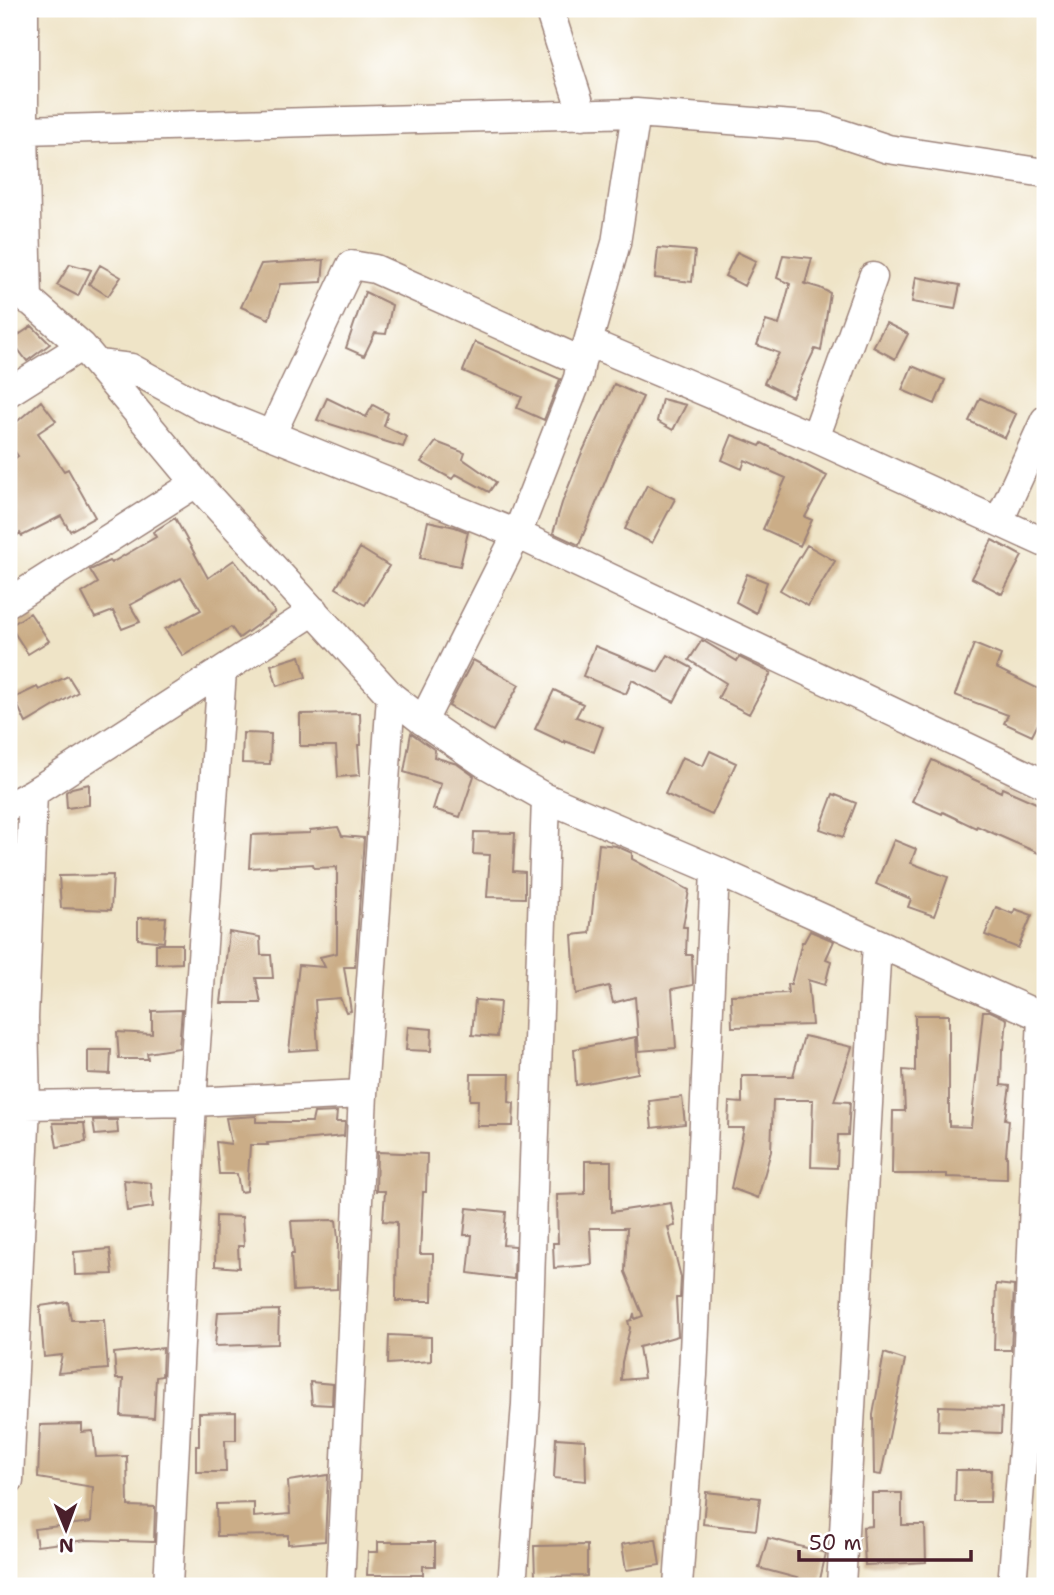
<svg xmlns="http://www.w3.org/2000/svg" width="1054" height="1595" viewBox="0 0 1054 1595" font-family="'Shantell Sans',sans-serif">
<rect width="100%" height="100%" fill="#fff"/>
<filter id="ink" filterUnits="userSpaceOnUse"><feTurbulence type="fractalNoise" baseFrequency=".0143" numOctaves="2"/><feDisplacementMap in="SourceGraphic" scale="14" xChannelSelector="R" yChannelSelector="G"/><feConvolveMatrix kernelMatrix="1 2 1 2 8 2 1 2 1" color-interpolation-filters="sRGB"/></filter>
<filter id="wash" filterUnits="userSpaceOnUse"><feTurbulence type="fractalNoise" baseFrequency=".00686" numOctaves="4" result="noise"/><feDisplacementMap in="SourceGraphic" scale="28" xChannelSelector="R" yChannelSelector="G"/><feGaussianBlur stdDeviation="1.57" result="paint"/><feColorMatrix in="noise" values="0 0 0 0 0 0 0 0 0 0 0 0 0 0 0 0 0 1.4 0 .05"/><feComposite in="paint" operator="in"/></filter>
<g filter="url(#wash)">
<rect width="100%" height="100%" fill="#efe4c7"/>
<g id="blocks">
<path fill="#cbad87" d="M658,248L695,251L692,282L655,278Z
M737,252L756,261L744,286L725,276Z
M783,255L812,258L805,284L803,283L820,288L830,293L821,351L815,349L792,397L764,383L779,353L757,345L766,321L779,325L790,284L777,278Z
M324,260L322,282L280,284L269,319L241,307L261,264Z
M70,264L91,270L78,296L57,285Z
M100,265L121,277L108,296L89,284Z
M916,277L960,285L955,309L912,302Z
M365,292L392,305L386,334L375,333L364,356L346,348Z
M886,323L908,334L895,359L873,347Z
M32,326L50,344L27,361L11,340Z
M475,342L560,379L544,420L517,408L522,397L463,371Z
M912,366L945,380L935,404L902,390Z
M614,384L643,397L616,455L579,545L553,533L562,503L581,455Z
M327,398L366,417L373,405L388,413L384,426L407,437L403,447L317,420Z
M980,398L1016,414L1005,438L969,421Z
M662,399L686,405L673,430L657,421Z
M41,401L56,421L38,433L64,471L68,469L95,517L70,531L61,516L22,536L20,533L9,542V463L18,456L9,443V432L14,426L13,425Z
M732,435L760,446L762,443L827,476L805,517L812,520L800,546L763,529L786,478L745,460L742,469L722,460Z
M436,442L465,453L463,459L496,482L489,492L456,474L452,479L421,462Z
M647,485L675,499L652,543L625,529Z
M175,518L208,578L234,560L275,612L239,638L231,627L183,656L165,629L201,610L181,578L130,605L140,622L122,629L113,611L95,618L82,593L98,583L90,570L109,561L111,563L156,537L153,532Z
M428,521L455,527L468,532L460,566L420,558Z
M992,540L1022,556L1002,594L972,578Z
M807,545L835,561L808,606L780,590Z
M360,548L389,566L365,605L336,588Z
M747,574L767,582L756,613L736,602Z
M30,613L49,641L28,654L10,626Z
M702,640L737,661L739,657L771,673L749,714L718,698L726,683L689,660Z
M974,644L1001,655L996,668L1045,692V710L1032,736L1004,723L1008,715L955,695Z
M595,646L658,672L668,655L692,668L674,702L632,680L626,694L583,676Z
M300,656L306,677L277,686L271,665Z
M473,660L519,685L493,731L449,706Z
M68,676L78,692L26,723L14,698L37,687L39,690Z
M554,690L583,704L576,717L603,727L594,752L565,741V743L535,729Z
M360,713L361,745H358L360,775L338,777L336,746H300V714Z
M243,733L271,734L270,764L242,763Z
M411,733L435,750L434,757L457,764L474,776L460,817L433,809L441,784L404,772Z
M710,751L736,763L712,815L665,794L682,757L703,766Z
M932,760L1001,792L1002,788L1045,807V856L977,826L976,828L943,812L942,814L912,801Z
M89,784V805L67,808L66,792L72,788Z
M833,794L856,803L843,837L820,829Z
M338,827L342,836L364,838L355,967H344L351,1011L346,1012L340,998L315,1000L318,1049L289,1051L299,965L325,967L320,957L337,953V867L314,868L313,864L249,868L251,835L310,833V830Z
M474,832L515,833L513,871L525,872V898L487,897L490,855L473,854Z
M894,840L916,849L911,863L948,877L934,916L908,907L911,899L876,884Z
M599,844L616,846L632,853V859L689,890L683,927H687L686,955H692L693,985L672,989L676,1048L639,1051L635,997L613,1003L609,986L576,994L572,935L590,933Z
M113,875L111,910L61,908L59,876Z
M996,907L1013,914L1015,909L1032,915L1018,948L985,935Z
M166,917L164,942L138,939V918Z
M810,931L834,941L826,959L831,961L825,985L808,980L812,1025L732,1027L731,995L788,993L787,984H791L802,942H804Z
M229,932L260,937L261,955H271L273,978H256L261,1003H221Z
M156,944H182V963L156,964Z
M475,1000L500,1002L497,1037L472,1035Z
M182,1010L179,1048L147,1053L148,1059H119L117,1032L152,1034V1011Z
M983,1011H990L1007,1019L1004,1049H1002L1001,1085L1010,1086L1005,1119L1009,1120L1006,1155H1007V1179L947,1177V1174H892L893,1111H905L903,1070L915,1071V1015H949V1126L971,1127Z
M408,1027L432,1029L431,1051L406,1050Z
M804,1036L852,1047L834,1101L850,1102L848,1135H838L837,1168L811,1167L813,1100H773L771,1151L758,1198L731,1188L744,1128H728L729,1102L742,1103V1076H793Z
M636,1037L638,1073L576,1085L574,1049Z
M88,1050H111L110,1074L88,1073Z
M471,1074H510L509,1102L514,1103L513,1126H477L478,1100H470Z
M682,1097L685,1124L652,1128L649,1101Z
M337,1112L336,1122H345L344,1136L267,1143L268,1145H250L247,1191L240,1192L237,1174H219L216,1142L231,1144L226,1118L256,1116V1122H312L314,1113Z
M93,1120H117L118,1133L95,1135Z
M53,1123H84L86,1142L57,1147Z
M377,1152L427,1154L426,1192H423L420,1254H433L432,1301H396L397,1222L383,1221L385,1191H376Z
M585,1161H611V1212L671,1203L675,1226L668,1227L681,1277L680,1298H676L678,1336L639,1347L644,1378L621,1380L622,1362L630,1328L628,1321L632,1320L634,1313L635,1319L643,1316L625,1272L627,1228H590L592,1265L554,1268L553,1243H558L557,1195L585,1194Z
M124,1180L151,1183L153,1207L127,1211Z
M467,1208L506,1212L503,1245L515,1246L514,1279L468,1273L472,1235H464Z
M216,1216L242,1217L244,1246H238L239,1268L215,1266Z
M336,1220L338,1239L337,1289L293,1291L291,1254H294L291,1221Z
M110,1249L113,1274L75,1275L74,1252Z
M996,1284L1014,1286L1011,1350H994Z
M68,1302L71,1320H104L108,1369L58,1373L62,1355L44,1357L40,1306Z
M279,1310L278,1344L215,1346L218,1312Z
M389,1335L431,1337V1361L388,1364Z
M163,1348L162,1376L156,1377L154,1418L121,1416L123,1379H116L114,1353Z
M884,1353L905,1360L881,1475L874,1474L873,1415Z
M310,1382L333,1384L332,1405L312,1404Z
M939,1406L1002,1408L1001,1433L938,1431Z
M236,1412V1440H225L226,1472H196V1446H199V1413Z
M82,1424V1432L93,1431L96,1457L127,1456L128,1506L155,1507L154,1542L87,1540L37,1546L34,1529L91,1522L93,1487L38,1478L40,1425Z
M556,1438L585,1440L586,1481L554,1478Z
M956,1470H991L990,1502H955Z
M328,1475L325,1541L288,1544V1535L217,1536L216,1504L254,1503V1517L290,1514L288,1481Z
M706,1492L760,1498L756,1530L703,1524Z
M872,1493H902V1525H925L926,1562L865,1565L863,1527L872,1526Z
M768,1538L826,1553L819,1584L759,1568Z
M656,1539L660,1565L626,1570L622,1544Z
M378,1542H435V1566H423V1575H367L368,1552H378Z
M587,1545V1576L535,1577L534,1546Z"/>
</g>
</g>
<g filter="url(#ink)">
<use href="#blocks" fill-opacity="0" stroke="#9c8279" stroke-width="2"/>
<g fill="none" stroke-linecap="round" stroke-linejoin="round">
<defs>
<path id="minor" d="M24,9V130L28,300
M549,9L583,115
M24,130L636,113L821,127L888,149L1045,173
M9,282L82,346L196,483L391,696L423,721L484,763L546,798L715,870L1045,1018
M588,342L815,438L1045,543
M98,364L131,368L204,408L517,534L1045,784
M9,392L82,346
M271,435L351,265L375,269L581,361
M815,438L873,277
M999,521L1045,420
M9,602L196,483
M423,721L517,534L578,378L581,361L588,342L616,243L636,113
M9,806L33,793L314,611
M26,1105L192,1102L363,1094
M9,1480L26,1105L24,1018L33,793
M168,1586L192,1102L222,671
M340,1586L363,1094L391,696
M512,1586L526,1404L546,798
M678,1586L693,1375L715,870
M841,1586L877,943
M1012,1586L1024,1436L1042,1016"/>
</defs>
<use href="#minor" stroke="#9c8279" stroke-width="31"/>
<use href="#minor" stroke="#fff" stroke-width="28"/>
</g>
</g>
<rect width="1054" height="1595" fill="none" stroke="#fff" stroke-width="35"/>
<g transform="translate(66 1529) rotate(179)" stroke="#ffffff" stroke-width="5" paint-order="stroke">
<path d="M0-5L12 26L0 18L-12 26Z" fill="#4a1f2b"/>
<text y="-10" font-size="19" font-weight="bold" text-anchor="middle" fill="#4a1f2b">N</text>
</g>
<path d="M799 1550v10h172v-10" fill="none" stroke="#4a1f2b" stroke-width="3.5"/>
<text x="809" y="1550" font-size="21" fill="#4a1f2b" stroke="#ffffff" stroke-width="5" paint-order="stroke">50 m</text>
</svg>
